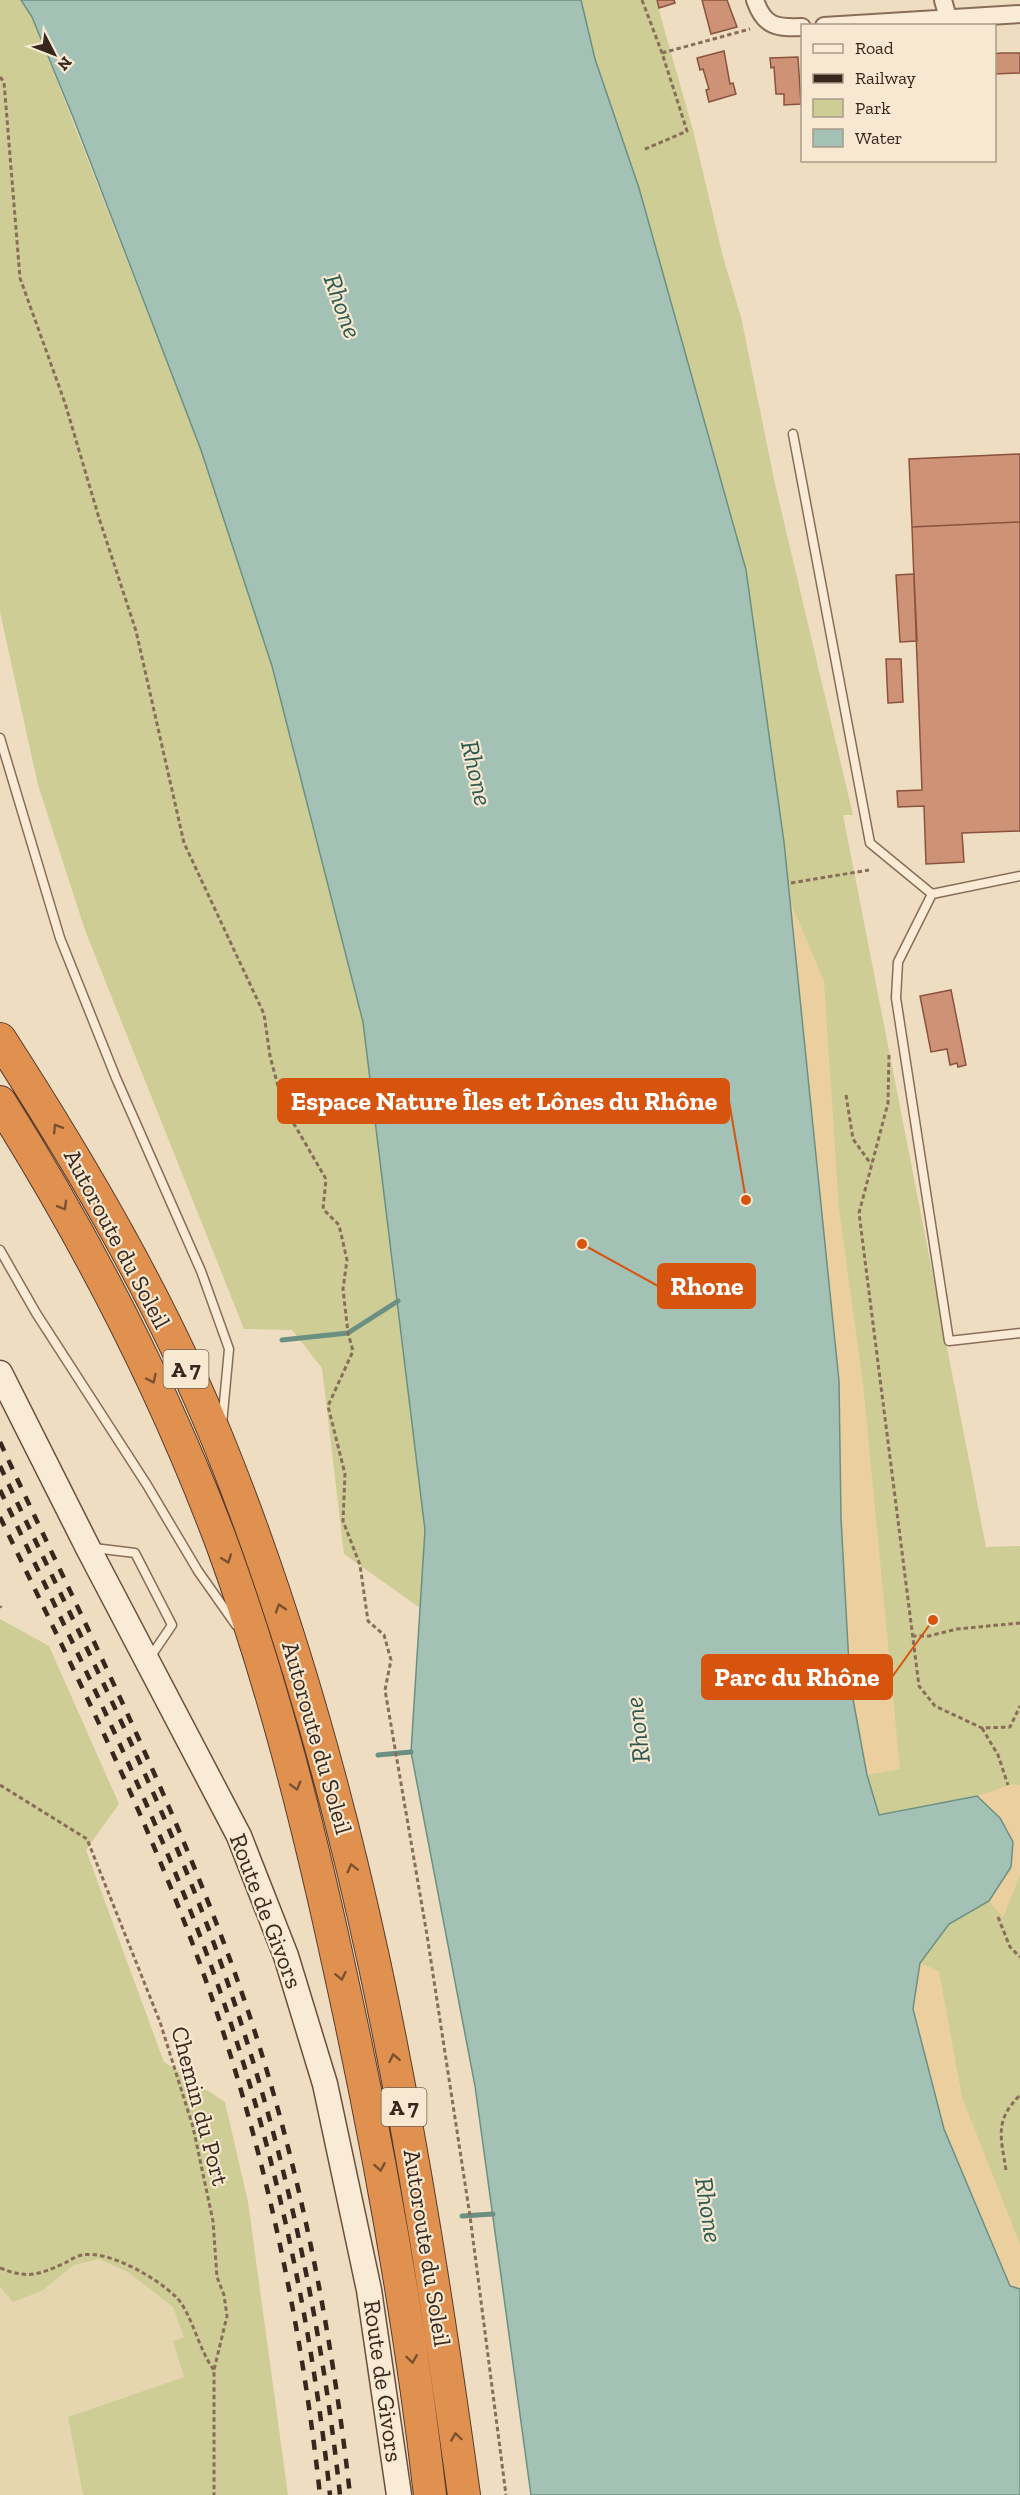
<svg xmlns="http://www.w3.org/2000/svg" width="1020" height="2495" viewBox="0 0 1020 2495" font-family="'Zilla Slab',serif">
<rect width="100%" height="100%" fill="#efddc2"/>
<path fill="#e5d6af" d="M99,2259L128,2272L173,2307L185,2337L173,2341L184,2377L68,2417L83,2495H0V2287L13,2301L42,2291L74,2265Z"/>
<path fill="#cdcd95" d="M0,0H21L32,17L201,450L272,666L363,1022L425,1530L420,1608L344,1554L322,1368L292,1330L244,1329L85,930L38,785L0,612Z
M285,0H656L693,130L723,257L741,317L775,484L853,815H843L986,1547L1020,1546V2495Z
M0,1619L49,1646L119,1804L86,1850L164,2062L225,2102L248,2202L288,2495H83L68,2417L184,2377L173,2341L184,2337L173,2307L128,2272L99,2259L74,2265L42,2291L13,2302L0,2287Z"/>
<path fill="#eccf9e" d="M788,896L824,981L839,1209L863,1383L900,1769L867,1775L850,1683L841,1518L839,1381Z
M1013,1784L1020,1785V1875L1003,1917L989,1901L1011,1867L1000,1818L977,1796Z
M920,1963L939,1971L962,2097L1020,2244V2289L1010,2286L944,2129L913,2009Z"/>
<path fill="#a4c1b6" stroke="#6b9083" stroke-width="1.5" d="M21,0H581L595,59L639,188L746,570L784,842L839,1381L841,1518L850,1683L867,1775L879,1815L977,1796L1000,1818L1013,1842L1011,1867L989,1901L949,1924L920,1963L913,2009L944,2129L1010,2286L1020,2289V2495H531L475,2086L411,1752L425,1530L363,1022L272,666L201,450L75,122L32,17Z"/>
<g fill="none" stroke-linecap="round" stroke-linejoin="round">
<path stroke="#6b9083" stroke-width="5" d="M282,1340L348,1333L398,1301
M378,1755L411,1752
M462,2216L493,2214"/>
</g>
<path fill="#ce9277" stroke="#89533e" stroke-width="1.5" d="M657,0H674L675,3L659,8Z
M702,0H727L737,27L711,34Z
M724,51L730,84L733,83L736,94L709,102L706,90L709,89L703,69L700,70L697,58Z
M1001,53H1020V73L994,74V54Z
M798,57L801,104L784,105V94H776L774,67L771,68L770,58Z
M1020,454V522L912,527L909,459Z
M1020,522V831L962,833L964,862L926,864L924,806L898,807L897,791L922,790L912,527Z
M914,574L917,641L900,642L896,575Z
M886,659H901L903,702L888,703Z
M951,990L966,1065L958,1067L957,1063L950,1065L947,1049L931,1052L920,996Z"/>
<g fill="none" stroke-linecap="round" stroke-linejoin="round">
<defs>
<path id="lane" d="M793,434L870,843L932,894L1020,876
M0,738L60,938L116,1078L201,1271L229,1349L222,1424
M932,894L898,962L896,998L949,1341L1020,1333
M0,1250L36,1313L147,1485L198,1571L236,1625
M94,1548L135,1553L172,1625L149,1659"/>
<path id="street" d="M755,0C764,27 777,28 802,27
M943,0L948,18
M824,26L1020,14"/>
<path id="secondary" d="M0,1373L88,1548L239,1836L286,1956L325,2084L369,2290L399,2495"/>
<path id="highway" d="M0,1039C84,1169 163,1304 221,1448C355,1782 415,2140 464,2495
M0,1102C88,1242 164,1389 222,1544C273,1683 309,1827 340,1971C378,2144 410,2319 430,2495"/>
</defs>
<use href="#lane" stroke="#896d59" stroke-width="11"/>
<use href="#street" stroke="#896d59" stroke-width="20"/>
<use href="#secondary" stroke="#6b4e3c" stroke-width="27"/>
<use href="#highway" stroke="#573c2d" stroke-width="34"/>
<path stroke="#896d59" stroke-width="3" stroke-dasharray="4.5 3" stroke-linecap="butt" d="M642,0L662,53L687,131L643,150
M662,53L750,29
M0,77L4,82L20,278L65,403L99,518L136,631L184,843L264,1014L270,1056L283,1105L326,1179L323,1209L339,1225L347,1260L343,1289L348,1333L353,1351L328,1406L345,1474L343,1521L360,1565L368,1621L384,1635L391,1660L385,1690L427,1935L470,2216L506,2495
M791,883L869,870
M889,1055L888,1103L859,1213L919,1686L935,1706L982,1728L1010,1727L1020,1706
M846,1095L853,1139L871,1164
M0,1606L1,1608
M912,1636H929L957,1629L1020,1623
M982,1728L998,1755L1008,1785
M0,1785L87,1839L160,2022L193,2127L213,2221L217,2277L224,2295L227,2316L214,2370V2495
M998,1917L1010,1947L1020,1957
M1006,2170C1001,2137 994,2121 1020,2095
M0,2268C28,2279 38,2275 65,2263C70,2260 76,2256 82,2255C109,2250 157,2278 176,2297C191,2311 199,2351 214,2370"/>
<use href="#lane" stroke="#f9ebd5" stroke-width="8"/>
<use href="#street" stroke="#f9ebd5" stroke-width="16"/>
<use href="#secondary" stroke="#f9ebd5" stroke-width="24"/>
<use href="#highway" stroke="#e09150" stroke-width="32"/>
<path stroke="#38271d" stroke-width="4.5" stroke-dasharray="10 10" stroke-linecap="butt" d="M0,1442C80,1615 167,1786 232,1965C294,2136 330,2315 350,2495
M0,1466C78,1633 164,1798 224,1972C283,2142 321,2316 340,2495
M0,1490C75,1649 155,1808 214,1974C274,2143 311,2317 330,2495
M0,1517C73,1669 149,1819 205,1978C264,2146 301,2319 320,2495"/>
</g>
<defs><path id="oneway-chevron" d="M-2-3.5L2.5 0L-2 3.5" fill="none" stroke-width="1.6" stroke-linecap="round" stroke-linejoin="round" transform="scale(1.5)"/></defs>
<g stroke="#7b5131">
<use href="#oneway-chevron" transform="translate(57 1128) rotate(-122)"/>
<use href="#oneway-chevron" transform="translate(63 1206) rotate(60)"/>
<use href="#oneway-chevron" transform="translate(152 1379) rotate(65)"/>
<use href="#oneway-chevron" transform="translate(227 1559) rotate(70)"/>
<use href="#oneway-chevron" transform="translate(280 1608) rotate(-108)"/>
<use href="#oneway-chevron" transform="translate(296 1786) rotate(75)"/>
<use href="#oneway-chevron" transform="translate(352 1868) rotate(-104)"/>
<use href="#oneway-chevron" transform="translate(341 1976) rotate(78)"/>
<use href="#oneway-chevron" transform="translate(394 2058) rotate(-101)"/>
<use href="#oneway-chevron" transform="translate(380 2167) rotate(80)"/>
<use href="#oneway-chevron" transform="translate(412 2359) rotate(82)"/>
<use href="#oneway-chevron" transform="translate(456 2437) rotate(-98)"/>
</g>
<g text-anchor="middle" stroke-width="4.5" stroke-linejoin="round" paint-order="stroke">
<g fill="#f6e8d1" stroke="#716153" stroke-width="1.5">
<rect x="163.5" y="1350" width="45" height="38" rx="4.5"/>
<rect x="381.5" y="2088" width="45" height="38" rx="4.5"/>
</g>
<g font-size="22" font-weight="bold" fill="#38271d">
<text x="186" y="1377">A 7</text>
<text x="404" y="2115">A 7</text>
</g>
<g font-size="24" fill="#38271d" stroke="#f6e8d1">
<text transform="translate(117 1239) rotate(62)" y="8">Autoroute du Soleil</text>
<text transform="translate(317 1738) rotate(74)" y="8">Autoroute du Soleil</text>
<text transform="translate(266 1911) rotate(69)" y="8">Route de Givors</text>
<text transform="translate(200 2106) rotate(75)" y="8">Chemin du Port</text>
<text transform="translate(427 2248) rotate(81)" y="8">Autoroute du Soleil</text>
<text transform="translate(383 2381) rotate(82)" y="8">Route de Givors</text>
</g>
<g font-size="26" font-style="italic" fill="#2c5951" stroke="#f6e8d1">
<text transform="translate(343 306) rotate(70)" y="9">Rhone</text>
<text transform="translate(477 773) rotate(77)" y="9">Rhone</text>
<text transform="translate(637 1730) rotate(-97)" y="9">Rhone</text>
<text transform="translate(709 2210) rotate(81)" y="9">Rhone</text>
</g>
</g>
<path fill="none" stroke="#d6540e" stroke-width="2" d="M746 1200L729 1101M582 1244L658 1286M933 1620L892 1677"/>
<g fill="#d6540e" stroke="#f6e8d1" stroke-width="2">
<circle cx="746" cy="1200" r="6"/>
<circle cx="582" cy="1244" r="6"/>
<circle cx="933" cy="1620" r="6"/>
</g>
<g fill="#d6540e" stroke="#d6540e" stroke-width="2">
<rect x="278" y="1079" width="451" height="44" rx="6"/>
<rect x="658" y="1264" width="97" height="44" rx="6"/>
<rect x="702" y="1655" width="190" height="44" rx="6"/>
</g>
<g font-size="26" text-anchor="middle" font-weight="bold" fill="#fff">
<text x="504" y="1110">Espace Nature Îles et Lônes du Rhône</text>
<text x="707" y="1295">Rhone</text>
<text x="797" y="1686">Parc du Rhône</text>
</g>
<rect x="801" y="24" width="195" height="138" fill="#f6e8d1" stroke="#aa9b89" stroke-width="1.5"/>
<rect x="813" y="44" width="30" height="9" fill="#f9ebd5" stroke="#aa9b89" stroke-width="1.5"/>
<text x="855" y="54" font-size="18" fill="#38271d">Road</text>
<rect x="813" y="74" width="30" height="9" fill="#38271d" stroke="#aa9b89" stroke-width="1.5"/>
<text x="855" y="84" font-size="18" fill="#38271d">Railway</text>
<rect x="813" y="99" width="30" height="18" fill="#cdcd95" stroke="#aa9b89" stroke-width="1.5"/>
<text x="855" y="114" font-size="18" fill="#38271d">Park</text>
<rect x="813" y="129" width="30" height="18" fill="#a4c1b6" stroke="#aa9b89" stroke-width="1.5"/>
<text x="855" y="144" font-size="18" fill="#38271d">Water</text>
<g transform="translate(54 54) rotate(132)" stroke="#f6e8d1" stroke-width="4.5" paint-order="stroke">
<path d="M0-4.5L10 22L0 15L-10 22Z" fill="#38271d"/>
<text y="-9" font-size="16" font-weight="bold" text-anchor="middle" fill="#38271d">N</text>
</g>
</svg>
